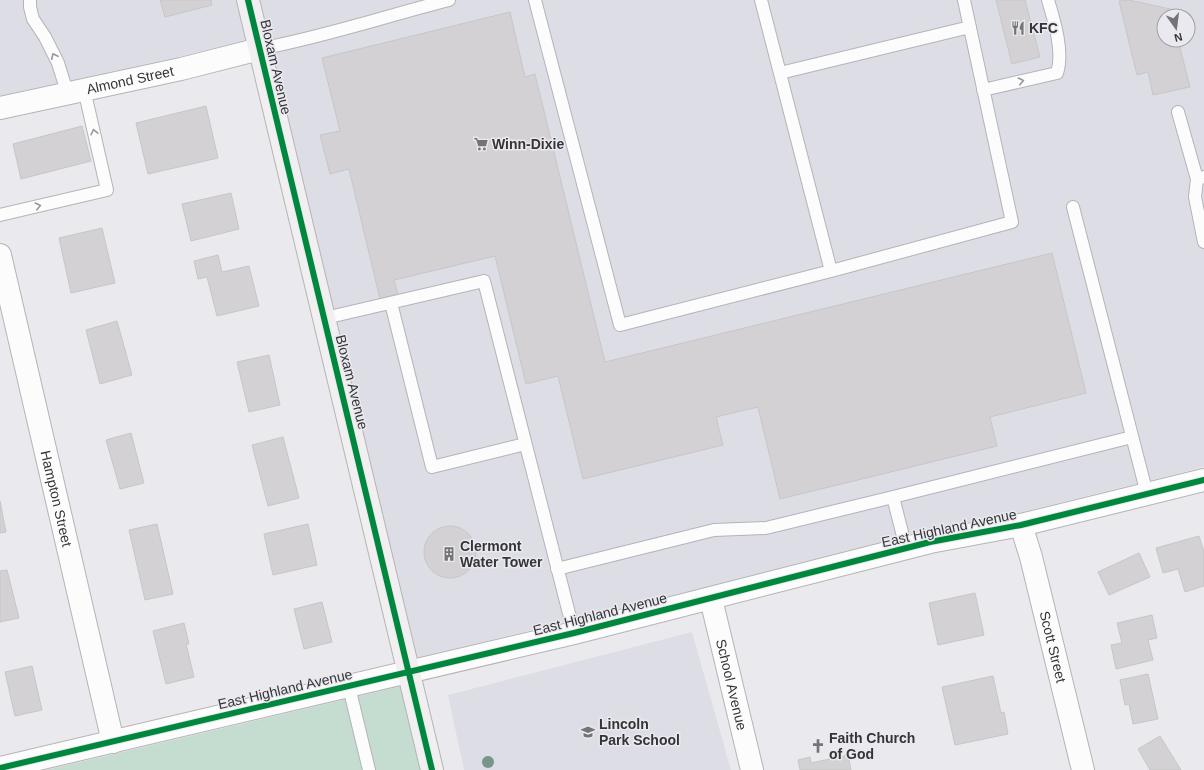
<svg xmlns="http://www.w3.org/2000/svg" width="1204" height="770" viewBox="0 0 1204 770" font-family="Helvetica,sans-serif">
<rect width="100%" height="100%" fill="#eaeaee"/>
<path fill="#dddde6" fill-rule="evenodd" d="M0,0H237L246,40L178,57L0,96Z
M259,0H1204V467L1018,513L927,530L708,587L417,658ZM1164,16H1188V40H1164Z
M692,632L731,770H464L448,695Z"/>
<path fill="#c5dcd0" d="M402,686L421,770H46Z"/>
<path fill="#d3d1d3" stroke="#c7c6c7" d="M160,0H211L212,5L165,17Z
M996,0H1025L1040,57L1012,64Z
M1129,0L1170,9L1172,16H1164V40H1178L1190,87L1153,95L1148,72L1137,75L1119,1Z
M510,12L525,77L535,74L605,362L1052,253L1086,393L990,417L997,446L780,499L758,407L716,417L723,445L583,479L558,376L526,384L495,256L394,280L398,294L380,299L349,169L330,174L320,135L340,131L322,58Z
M206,106L218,158L148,174L136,123Z
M82,126L91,161L21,179L13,144Z
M231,193L239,229L191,241L182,204Z
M102,228L115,283L71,293L59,238Z
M218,255L222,272L249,266L259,306L217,316L207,277L198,279L194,261Z
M117,321L132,375L100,384L86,330Z
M269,355L280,405L249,412L237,362Z
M131,433L144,483L120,489L106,440Z
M283,437L299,498L268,506L252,445Z
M0,501L6,532L0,533Z
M157,524L173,594L145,600L129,530Z
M308,524L317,565L273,575L264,534Z
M424 552a26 26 0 1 1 52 0a26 26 0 1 1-52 0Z
M1199,536L1204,552V586L1185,592L1178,569L1163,573L1156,548Z
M1139,553L1150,577L1109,595L1098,572Z
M7,570L19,618L0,622V571Z
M975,593L984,635L938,645L929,603Z
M322,602L332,642L304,649L294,609Z
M1152,615L1157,638L1148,640L1153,660L1116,669L1111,645L1122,643L1117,623Z
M184,623L189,644H186L194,677L166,684L153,631Z
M32,666L42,710L15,716L5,672Z
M1148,674L1158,719L1133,724L1129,704L1125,705L1120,680Z
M993,676L1001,713L1004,712L1008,734L955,745L942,687Z
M1160,736L1181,770H1150L1138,749Z
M848,755L851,770H800L798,760L810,757L811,763Z"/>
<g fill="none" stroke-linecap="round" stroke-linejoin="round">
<defs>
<path id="lane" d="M30,0V7L33,19L45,37L58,63L67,92
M535,0L620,325L831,271
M761,0L831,271L1012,222L964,0
M259,49C324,37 386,16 449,0
M780,73L970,27
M983,90L1057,73C1064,52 1054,20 1048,0
M1178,112L1197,179
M1204,177L1197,179L1195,197L1204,242
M1073,207L1147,494
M0,215L107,190L84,89
M391,303L432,467L525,444
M325,318L484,281L574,633
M893,497L1132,437
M557,569L714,530L766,528L893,497L906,548
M349,687L369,770"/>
<g id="street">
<path id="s1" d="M0,108L181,69L259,49"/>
<path id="s2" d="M0,255L113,742"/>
<path id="s3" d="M1021,525L1031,557L1083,770"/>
<path id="s4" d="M711,599L752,770"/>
<path d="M0,768L574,633L930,542L1021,525L1204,480"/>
</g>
<path id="secondary" d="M248,0L432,770"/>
</defs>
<use href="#lane" stroke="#b4b4b6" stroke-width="14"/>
<use href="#street" stroke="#b4b4b6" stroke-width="24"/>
<use href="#secondary" stroke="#b4b4b6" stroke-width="24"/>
<use href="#lane" stroke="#fcfcfc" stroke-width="12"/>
<use href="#street" stroke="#fcfcfc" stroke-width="22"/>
<use href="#secondary" stroke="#f2eff1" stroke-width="22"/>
<defs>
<path id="cycleway" d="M248,0L432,770
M0,768L574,633L930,542L1021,525L1204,480"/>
</defs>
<use href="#cycleway" stroke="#e9e9ef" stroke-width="8"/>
<use href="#cycleway" stroke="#00873e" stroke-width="6"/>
</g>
<circle fill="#779588" cx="488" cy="762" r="6"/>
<defs><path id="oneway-chevron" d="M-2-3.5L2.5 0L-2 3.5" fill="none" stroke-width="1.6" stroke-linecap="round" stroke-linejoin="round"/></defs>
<g stroke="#98989a">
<use href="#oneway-chevron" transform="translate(54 56) rotate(-115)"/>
<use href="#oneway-chevron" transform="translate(1021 81) rotate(-13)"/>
<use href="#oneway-chevron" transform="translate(94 132) rotate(-103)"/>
<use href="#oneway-chevron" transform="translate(38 206) rotate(-13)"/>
</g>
<defs>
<symbol id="restaurant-bare" viewBox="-9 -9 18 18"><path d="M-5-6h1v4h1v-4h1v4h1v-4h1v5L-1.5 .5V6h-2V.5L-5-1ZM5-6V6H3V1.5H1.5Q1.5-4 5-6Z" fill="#747477" stroke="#e9e9ef" stroke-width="2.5" paint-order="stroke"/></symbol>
<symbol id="supermarket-bare" viewBox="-9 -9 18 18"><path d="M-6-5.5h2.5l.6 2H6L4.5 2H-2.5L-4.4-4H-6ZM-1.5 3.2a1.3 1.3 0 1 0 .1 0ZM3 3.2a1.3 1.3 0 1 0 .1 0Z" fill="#747477" stroke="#e9e9ef" stroke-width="2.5" paint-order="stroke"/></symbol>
<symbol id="building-bare" viewBox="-9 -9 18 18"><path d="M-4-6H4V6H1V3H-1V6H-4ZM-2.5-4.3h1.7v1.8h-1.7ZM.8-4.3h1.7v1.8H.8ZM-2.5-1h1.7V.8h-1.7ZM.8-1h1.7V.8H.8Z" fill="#747477" stroke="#e9e9ef" stroke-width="2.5" paint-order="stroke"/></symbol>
<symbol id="school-bare" viewBox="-9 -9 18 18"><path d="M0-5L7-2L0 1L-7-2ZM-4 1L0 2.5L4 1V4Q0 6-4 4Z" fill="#747477" stroke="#e9e9ef" stroke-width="2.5" paint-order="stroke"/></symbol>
<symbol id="church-bare" viewBox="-9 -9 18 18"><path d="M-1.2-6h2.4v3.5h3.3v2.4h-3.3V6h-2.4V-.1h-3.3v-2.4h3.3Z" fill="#747477" stroke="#e9e9ef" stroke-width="2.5" paint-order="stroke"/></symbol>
</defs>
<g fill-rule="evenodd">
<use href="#restaurant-bare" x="1008" y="18" width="20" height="20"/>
<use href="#supermarket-bare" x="471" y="134" width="20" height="20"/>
<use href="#building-bare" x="439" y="544" width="20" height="20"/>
<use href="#school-bare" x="578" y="722" width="20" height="20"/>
<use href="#church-bare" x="808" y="736" width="20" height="20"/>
</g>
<g text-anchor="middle" stroke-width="3" stroke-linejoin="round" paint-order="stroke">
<g font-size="14" font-weight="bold" fill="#353537" stroke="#e9e9ef" text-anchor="start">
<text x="1029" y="33">KFC</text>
<text x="492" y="149">Winn-Dixie</text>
<text x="460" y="551">Clermont<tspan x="460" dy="16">Water Tower</tspan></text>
<text x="599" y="729">Lincoln<tspan x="599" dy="16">Park School</tspan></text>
<text x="829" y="743">Faith Church<tspan x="829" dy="16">of God</tspan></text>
</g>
<g font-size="14" fill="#353537" stroke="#e9e9ef">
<text transform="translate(276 67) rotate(77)" y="5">Bloxam Avenue</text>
<text dy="5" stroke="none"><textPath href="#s1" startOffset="133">Almond Street</textPath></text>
<text transform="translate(352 382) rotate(76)" y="5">Bloxam Avenue</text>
<text dy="5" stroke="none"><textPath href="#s2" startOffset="250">Hampton Street</textPath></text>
<text transform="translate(949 528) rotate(-12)" y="5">East Highland Avenue</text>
<text transform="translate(600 614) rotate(-14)" y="5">East Highland Avenue</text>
<text dy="5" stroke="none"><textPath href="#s3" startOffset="126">Scott Street</textPath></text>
<text dy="5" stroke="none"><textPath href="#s4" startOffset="88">School Avenue</textPath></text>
<text transform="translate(285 689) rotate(-13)" y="5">East Highland Avenue</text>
</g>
</g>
<g transform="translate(1176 28) rotate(166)"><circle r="19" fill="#e9e9ef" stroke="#a1a1a5"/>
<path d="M0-3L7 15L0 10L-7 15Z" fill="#747477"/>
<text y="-6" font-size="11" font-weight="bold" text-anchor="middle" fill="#353537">N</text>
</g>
</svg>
